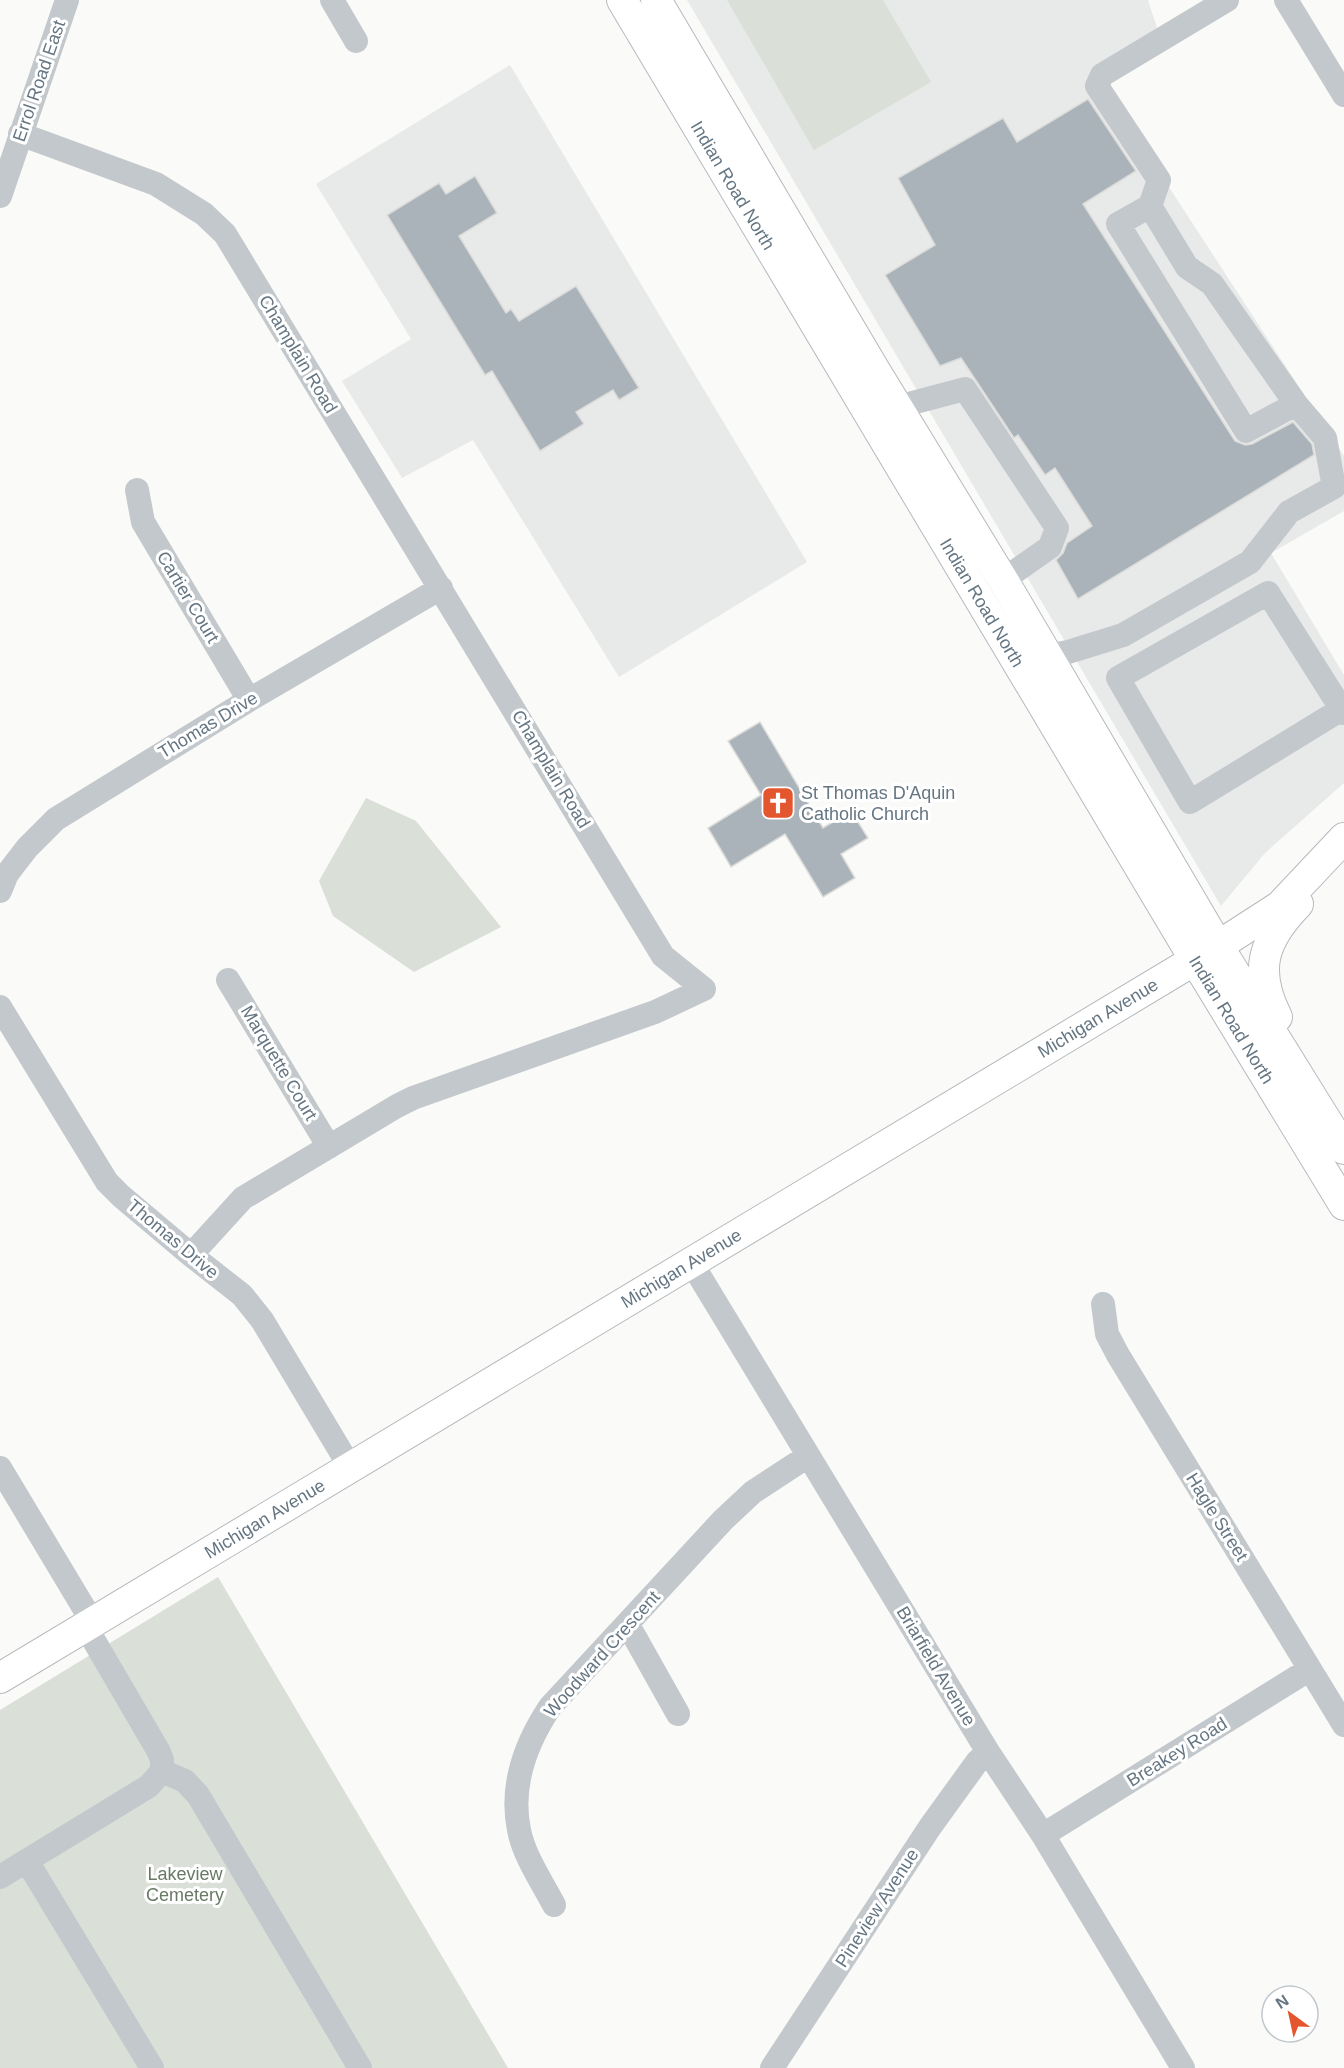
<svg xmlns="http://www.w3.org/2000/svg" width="1344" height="2068" viewBox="0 0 1344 2068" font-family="Arial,sans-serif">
<rect width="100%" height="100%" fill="#fafaf8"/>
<path fill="#e8e9e9" d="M687,0H1148L1158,31L1094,72L1344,456V511L1271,553L1344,675V783L1265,853L1221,906Z
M510,65L807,562L619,677L473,440L402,478L342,381L411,339L316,184Z"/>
<path fill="#dadfd7" d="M727,0H883L931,82L814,150Z
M366,798L416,821L501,927L414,972L333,916L319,881Z
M218,1577L508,2068H0V1710Z"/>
<path fill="#aab3b9" stroke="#dcdcda" stroke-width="1.5" d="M1088,99L1136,171L1083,204L1235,441L1245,445L1252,444L1293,422L1312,444L1314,455L1078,599L1056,560L1063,553L1067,543L1092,526L1055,468L1045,475L1018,435L1014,438L961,358L940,366L885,275L935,245L898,178L1003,118L1017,142Z
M475,176L497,213L459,236L506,313L511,309L519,321L576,286L639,388L619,400L613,390L576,412L584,424L540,451L492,371L485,375L387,215L439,183L446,194Z
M760,722L823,828L851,811L868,838L841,854L855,878L823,897L785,834L731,867L708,828L761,795L728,741Z"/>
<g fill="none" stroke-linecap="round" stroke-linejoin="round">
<defs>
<g id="major">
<path id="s1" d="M622,0L1195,960L1344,1205"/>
<path d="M656,0L874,369L1003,580L1218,946L1344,1149"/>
<path d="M1277,1017C1253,970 1263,940 1298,904"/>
<path id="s2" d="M0,1678L1218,946L1280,906L1344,838"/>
</g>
</defs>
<use href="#major" stroke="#b5babe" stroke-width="32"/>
<path stroke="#c3c8cc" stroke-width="24" d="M332,0L356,41
M1286,0L1344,95
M20,134L156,184L204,214L225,234L663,956L704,989L655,1012L413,1098L397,1106L243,1198L191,1255
M0,196L67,0
M1150,206L1159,180L1097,86L1102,75L1227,0
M897,407L965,389L1057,528L1050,547L1003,580
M137,490L143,522L249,700
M1047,656L1068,652L1123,635L1250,562L1289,512L1334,487L1325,438L1296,404L1212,284L1187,267L1150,206L1118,224L1246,431L1296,404
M1342,709L1190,802L1118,678L1268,593L1344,713
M0,891L7,874L27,848L56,819L249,700L441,588
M228,980L329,1147
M0,1007L107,1182L121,1196L191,1255L242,1295L262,1320L350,1467
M691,1262L988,1752L1043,1835L1183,2068
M1103,1304L1107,1334L1118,1355L1344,1725
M0,1468L93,1623
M628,1625L678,1714
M86,1627L159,1752L162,1760V1771L185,1781L198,1795L360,2068
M1043,1835L1310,1669
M27,1861L152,2068
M0,1877L149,1786L162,1771
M554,1905C542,1882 524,1856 519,1830C510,1786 526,1743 550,1707L723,1520L753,1492L808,1456
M772,2068L930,1827L977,1762L988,1752"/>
<use href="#major" stroke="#fff" stroke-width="30"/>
</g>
<defs>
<symbol id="church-square" viewBox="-11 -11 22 22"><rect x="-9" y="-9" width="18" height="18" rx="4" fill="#e4572e" stroke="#fff"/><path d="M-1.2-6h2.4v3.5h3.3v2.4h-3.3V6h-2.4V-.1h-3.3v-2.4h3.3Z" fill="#fff"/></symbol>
</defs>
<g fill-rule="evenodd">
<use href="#church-square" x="759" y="784" width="38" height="38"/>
</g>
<g text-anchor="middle" stroke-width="6" stroke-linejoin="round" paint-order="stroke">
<g font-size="18" fill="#657683" stroke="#fff">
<text transform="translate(39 81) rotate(-71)" y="6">Errol Road East</text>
<text dy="6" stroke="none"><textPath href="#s1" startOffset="216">Indian Road North</textPath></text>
<text transform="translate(298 354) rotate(59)" y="6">Champlain Road</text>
<text transform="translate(188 597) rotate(59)" y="6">Cartier Court</text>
<text dy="6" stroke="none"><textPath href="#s1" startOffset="702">Indian Road North</textPath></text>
<text transform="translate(208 725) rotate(-31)" y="6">Thomas Drive</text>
<text transform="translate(551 769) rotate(59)" y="6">Champlain Road</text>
<text dy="6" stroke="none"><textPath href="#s2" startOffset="1281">Michigan Avenue</textPath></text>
<text dy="6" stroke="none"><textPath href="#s1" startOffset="1188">Indian Road North</textPath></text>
<text transform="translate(279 1063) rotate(59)" y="6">Marquette Court</text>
<text transform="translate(173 1239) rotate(40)" y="6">Thomas Drive</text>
<text dy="6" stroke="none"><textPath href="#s2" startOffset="795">Michigan Avenue</textPath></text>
<text transform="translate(1217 1517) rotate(58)" y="6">Hagle Street</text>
<text dy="6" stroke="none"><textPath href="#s2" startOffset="309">Michigan Avenue</textPath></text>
<text transform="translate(602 1654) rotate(-48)" y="6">Woodward Crescent</text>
<text transform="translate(936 1666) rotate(59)" y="6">Briarfield Avenue</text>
<text transform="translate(1177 1752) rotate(-32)" y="6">Breakey Road</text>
<text transform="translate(877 1908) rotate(-57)" y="6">Pineview Avenue</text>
</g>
<g font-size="18" fill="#657683" stroke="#fff" text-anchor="start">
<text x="801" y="799">St Thomas D'Aquin<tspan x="801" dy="21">Catholic Church</tspan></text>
</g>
<g font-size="18" fill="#687a64" stroke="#fff">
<text x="185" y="1880">Lakeview<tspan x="185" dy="21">Cemetery</tspan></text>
</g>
</g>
<g transform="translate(1290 2014) rotate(327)"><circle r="28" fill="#ffffff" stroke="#c1c8cd" stroke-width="1.5"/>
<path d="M0-4.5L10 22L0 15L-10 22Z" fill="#e4572e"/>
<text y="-9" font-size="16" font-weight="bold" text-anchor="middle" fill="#657683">N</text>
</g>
</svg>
